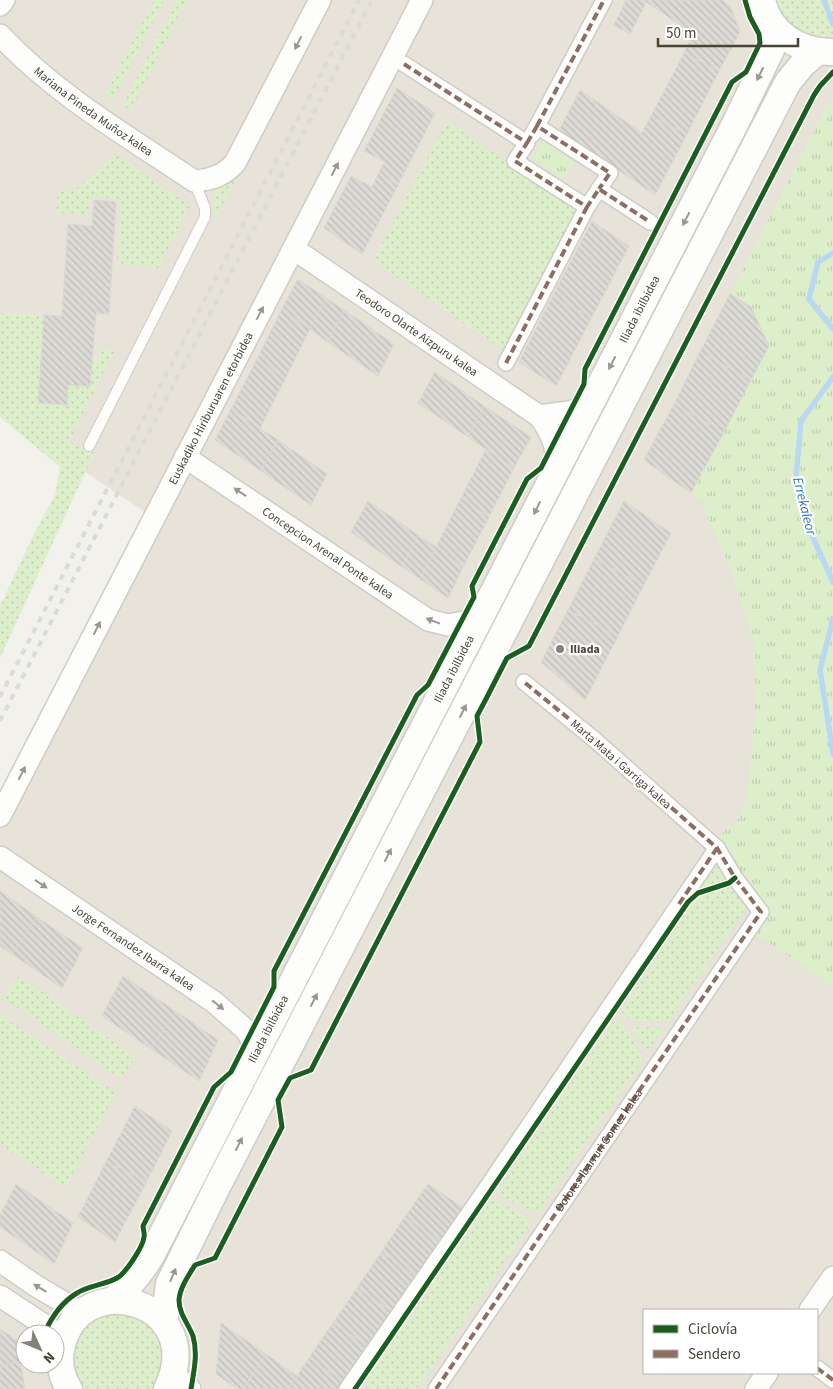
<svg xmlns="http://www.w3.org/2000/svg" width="833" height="1389" viewBox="0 0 833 1389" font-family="'Source Sans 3',sans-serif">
<defs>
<pattern id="grass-dots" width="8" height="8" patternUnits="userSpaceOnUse" patternTransform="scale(1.25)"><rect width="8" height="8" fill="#ddeecb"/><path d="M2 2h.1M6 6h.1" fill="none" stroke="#bfcdaf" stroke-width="1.8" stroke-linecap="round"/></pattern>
<pattern id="park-tufts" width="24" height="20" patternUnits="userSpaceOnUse" patternTransform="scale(1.25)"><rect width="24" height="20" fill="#ddeecb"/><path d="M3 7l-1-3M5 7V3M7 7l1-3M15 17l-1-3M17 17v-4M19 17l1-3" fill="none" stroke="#bfcdaf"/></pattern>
<pattern id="building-back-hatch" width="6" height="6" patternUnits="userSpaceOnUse" patternTransform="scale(1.25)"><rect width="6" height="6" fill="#dcdad4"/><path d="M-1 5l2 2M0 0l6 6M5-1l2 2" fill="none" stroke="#bebcb7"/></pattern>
</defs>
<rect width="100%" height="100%" fill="#f2f1ec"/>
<path fill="#e7e3d9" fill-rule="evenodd" d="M0,0H833V1389H0V801L148,514L85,472L94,453L69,441L35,405L18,314L0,313ZM644,1310H817V1373H644ZM25,1334H55V1364H25Z"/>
<path fill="url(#grass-dots)" d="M154,0H164L114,98L106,93Z
M177,0H187L131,110L123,105Z
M774,0H833V40C799,38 789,30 774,0Z
M447,121L579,211L506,352L373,261Z
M115,154L190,206L158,268L117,263L121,199L90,196L88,215L56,212L58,191L75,190Z
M242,168L214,221V195L210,184Z
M0,313L44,315L38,403L67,405L68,385L90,386L92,359H98L100,349L115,350L69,441L94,453L0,658V606L36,530L55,496L60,467L0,417Z
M712,860L727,880L704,886L693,891Z
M731,886L746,907L668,1021C654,1021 630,1025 621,1011L695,900L704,893Z
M19,976L136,1057L121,1079L3,998Z
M0,1014L116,1093L65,1188L0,1144Z
M614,1020C629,1024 635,1044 642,1057V1061L539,1211L532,1212L500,1196L497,1192Z
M639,1027L661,1028L663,1030L648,1050L643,1047L634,1030V1028Z
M495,1200L529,1219L531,1223L417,1389H370L367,1387V1380L490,1201Z
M120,1312L149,1323L159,1335L165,1350L155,1389H80L73,1377L72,1345L90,1320Z"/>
<path fill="url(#park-tufts)" d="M833,94V987L756,934L762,924L746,907L712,860L724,847L718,839L729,825L735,827L747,796L755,712L754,643L730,568L703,507L705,502L691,493L769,346L751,307L730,294Z
M544,140L575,162L563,179L532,157Z"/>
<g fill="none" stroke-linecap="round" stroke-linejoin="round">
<path stroke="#bbd8f2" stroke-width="5.5" d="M824,0L833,24
M833,253L818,262L809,299L833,329
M833,377L801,421L796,477L814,540L833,582
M833,619L820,670L833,754"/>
</g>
<path fill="url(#building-back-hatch)" stroke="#dbd8d1" d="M626,0H643L646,3L630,34L614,25Z
M643,0H722L730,6L740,32L719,71L684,53L693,34Z
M684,53L719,71L687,134L651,116Z
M397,88L435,113L398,185L378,174L385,162L364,151Z
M580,90L642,133L651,116L687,134L655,195L559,130Z
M378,174L398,185L362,254L324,228L351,176L372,187Z
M94,200L116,202L109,314L96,313L90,386L68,385L67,405L38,403L44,315L62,316L68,224L92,226Z
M592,221L629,246L592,317L552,297Z
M298,279L326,298L310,329L282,309Z
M730,294L751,307L769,346L751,380L700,352Z
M552,297L592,317L556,386L519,362Z
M326,298L344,310L328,342L310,329Z
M282,309L310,329L285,379L257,359Z
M344,310L394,344L378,376L328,342Z
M700,352L751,380L724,432L674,404Z
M257,359L285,379L260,428L231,409Z
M435,372L484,406L468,437L418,403Z
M674,404L724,432L691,493L644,460Z
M484,406L531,437L514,468L468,437Z
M231,409L278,440L261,471L215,440Z
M278,440L327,474L311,505L261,471Z
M486,449L514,468L489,517L461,498Z
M461,498L489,517L463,567L436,547Z
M368,501L418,535L402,567L351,532Z
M624,501L671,533L644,585L594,559Z
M418,535L436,547L420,579L402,567Z
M436,547L463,567L448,598L420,579Z
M594,559L644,585L618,636L568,610Z
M568,610L618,636L585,700L541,662Z
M0,891L37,917L12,954L0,946Z
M37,917L83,948L62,988L12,954Z
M123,976L177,1012L150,1048L102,1016Z
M177,1012L218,1040L199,1081L150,1048Z
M135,1106L172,1131L147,1181L106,1162Z
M106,1162L147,1181L115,1242L78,1217Z
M16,1184L73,1223L54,1264L0,1227V1215Z
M428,1184L465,1209L442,1243L405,1217Z
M405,1217L442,1243L418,1278L381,1252Z
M381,1252L418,1278L394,1313L357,1288Z
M357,1288L394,1313L371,1348L333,1323Z
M221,1323L266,1354L243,1389H237L216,1374Z
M333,1323L371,1348L346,1383L309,1358Z
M0,1329L21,1343L20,1361L0,1367Z
M266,1354L297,1376L288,1389H243Z
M309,1358L346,1383L342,1389H288Z
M20,1361L25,1389H0V1367Z"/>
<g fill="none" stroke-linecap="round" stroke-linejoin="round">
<defs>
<path id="service" d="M89,446L205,217V208L194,181"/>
<g id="pedestrian">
<path d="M404,64L527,143L515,161L587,207L599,189L650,222"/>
<path d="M537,126L604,0"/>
<path d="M532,135L537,126L610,173L599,189"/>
<path d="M506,363L587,207"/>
<path d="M817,1368L833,1380"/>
<path d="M347,1389L485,1190L717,848"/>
<path id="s1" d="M436,1389L761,912L735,878L717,848L595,740L524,682"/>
</g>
<g id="minor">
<path d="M0,5L4,0"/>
<path id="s2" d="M0,35C55,94 127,136 194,181C211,180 223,176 235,163L320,0"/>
<path id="s3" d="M294,249L539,416C552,433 557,446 557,469"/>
<path d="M539,416L569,412L591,405"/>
<path id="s4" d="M185,457L428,620L448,625L480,619"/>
<path id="s5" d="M0,816L422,0"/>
<path id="s6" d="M0,857L214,1002L246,1030L257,1049"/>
<path d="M0,1261L36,1286L82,1313"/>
<path d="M0,1296L64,1338"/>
<path d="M810,1310L833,1277"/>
<path d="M174,1374L190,1389"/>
<path d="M756,1389L767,1373"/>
</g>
<g id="tertiary">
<path d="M762,0C769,33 798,51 830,52"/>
<path id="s7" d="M113,1300C129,1288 140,1274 151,1256L735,124L771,50L775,28"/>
<path d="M164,1323L169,1284L217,1187L788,82L802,65L817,52"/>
<path d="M69,1389C61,1376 58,1360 62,1345C82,1265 209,1302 167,1389"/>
</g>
</defs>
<use href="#service" stroke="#ceccc6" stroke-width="12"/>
<use href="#pedestrian" stroke="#ceccc6" stroke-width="18"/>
<use href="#minor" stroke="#ceccc6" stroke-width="24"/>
<use href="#tertiary" stroke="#ceccc6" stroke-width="29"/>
<use href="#service" stroke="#fdfdfc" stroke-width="10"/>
<use href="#pedestrian" stroke="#fdfdfc" stroke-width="15"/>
<use href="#minor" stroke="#fdfdfc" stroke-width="21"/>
<use href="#tertiary" stroke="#fdfdfc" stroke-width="26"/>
<path stroke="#dadad9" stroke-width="4" stroke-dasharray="6 6" stroke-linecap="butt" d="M0,697L359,0
M0,721L372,0"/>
<path stroke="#8d6e63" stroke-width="4" stroke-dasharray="8 4" stroke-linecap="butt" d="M404,64L527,143L515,161L587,207L599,189L650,222
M537,126L604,0
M527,143L537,126L610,173L599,189
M506,363L587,207
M679,904L717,848
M817,1368L833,1380
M436,1389L761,912L735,878L717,848L595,740L524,682"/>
<defs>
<path id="cycleway" d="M44,1334C51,1318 62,1302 77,1293C89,1285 105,1285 117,1278C125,1274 143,1247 144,1237C145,1234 143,1229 143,1226L214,1087L231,1072L274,987V971L417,695L428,685L474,597L472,586L527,479L541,468L584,384L585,369L732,82L746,72L760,43L759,34L750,17L745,0
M191,1389C194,1371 198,1353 193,1336C188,1323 179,1314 179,1300C180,1287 189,1275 195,1265L215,1258L282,1127L278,1100L290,1078L311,1070L480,742L477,716L486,699L507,658L529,646L814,95L820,86L833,72
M355,1389L688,902L698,893L729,883L735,878"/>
</defs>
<use href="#cycleway" stroke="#fff" stroke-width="8"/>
<use href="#cycleway" stroke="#1b5e20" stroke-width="5"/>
</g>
<defs><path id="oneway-solid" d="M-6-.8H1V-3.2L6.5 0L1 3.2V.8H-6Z" transform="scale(1.25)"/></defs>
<g fill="#9b9790">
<use href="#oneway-solid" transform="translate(298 43) rotate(117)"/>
<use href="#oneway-solid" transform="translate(760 74) rotate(116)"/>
<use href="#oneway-solid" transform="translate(335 169) rotate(-63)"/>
<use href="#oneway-solid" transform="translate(686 219) rotate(117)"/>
<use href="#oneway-solid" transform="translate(260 313) rotate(-62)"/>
<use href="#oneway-solid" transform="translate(612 363) rotate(117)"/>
<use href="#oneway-solid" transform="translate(240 492) rotate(-146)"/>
<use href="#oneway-solid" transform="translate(537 508) rotate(117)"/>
<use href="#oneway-solid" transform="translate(433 621) rotate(-159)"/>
<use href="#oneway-solid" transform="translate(97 628) rotate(-63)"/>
<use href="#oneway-solid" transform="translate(463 711) rotate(-63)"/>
<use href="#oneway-solid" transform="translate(22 773) rotate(-63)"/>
<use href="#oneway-solid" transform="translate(388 855) rotate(-63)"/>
<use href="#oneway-solid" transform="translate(41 884) rotate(34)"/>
<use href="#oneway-solid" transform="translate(314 1000) rotate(-63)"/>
<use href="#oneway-solid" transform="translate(218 1005) rotate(38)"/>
<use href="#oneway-solid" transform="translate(239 1144) rotate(-63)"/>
<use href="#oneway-solid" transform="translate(173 1275) rotate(-67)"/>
<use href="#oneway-solid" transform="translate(40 1288) rotate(-149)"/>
</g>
<circle fill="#858176" stroke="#fff" stroke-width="2" cx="560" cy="649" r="5"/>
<g text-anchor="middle" stroke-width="4.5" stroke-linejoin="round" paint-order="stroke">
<g font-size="12" fill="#4a4437" stroke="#fff">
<text dy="4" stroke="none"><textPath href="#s2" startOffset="121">Mariana Pineda Muñoz kalea</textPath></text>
<text dy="4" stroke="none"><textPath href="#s7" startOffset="1124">Iliada ibilbidea</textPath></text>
<text dy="4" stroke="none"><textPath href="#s3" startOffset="148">Teodoro Olarte Aizpuru kalea</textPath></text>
<text dy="4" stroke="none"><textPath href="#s5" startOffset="459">Euskadiko Hiriburuaren etorbidea</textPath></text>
<text dy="4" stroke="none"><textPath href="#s4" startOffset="172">Concepcion Arenal Ponte kalea</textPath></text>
<text dy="4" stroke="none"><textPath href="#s7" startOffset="719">Iliada ibilbidea</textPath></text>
<text transform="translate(621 764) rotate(41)" y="4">Marta Mata i Garriga kalea</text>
<text dy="4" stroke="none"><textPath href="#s6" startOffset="161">Jorge Fernandez Ibarra kalea</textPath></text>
<text dy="4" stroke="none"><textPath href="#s7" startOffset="314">Iliada ibilbidea</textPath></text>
<text dy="4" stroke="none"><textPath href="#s1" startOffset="289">Dolores Ibarruri Gomez kalea</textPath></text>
</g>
<g font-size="12" font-weight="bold" fill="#4a4437" stroke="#fff" text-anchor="start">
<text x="570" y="653">Iliada</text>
</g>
<g font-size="14" font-style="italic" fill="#2974bd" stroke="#fff">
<text transform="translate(805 506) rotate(76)" y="5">Errekaleor</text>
</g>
</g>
<rect x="643" y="1309" width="175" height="65" fill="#ffffff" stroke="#b7b4af"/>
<rect x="653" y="1325" width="25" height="8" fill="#1b5e20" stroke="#b7b4af"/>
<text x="688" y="1334" font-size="15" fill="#4a4437">Ciclovía</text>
<rect x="653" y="1350" width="25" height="8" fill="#8d6e63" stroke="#b7b4af"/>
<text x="688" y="1359" font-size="15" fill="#4a4437">Sendero</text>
<g transform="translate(40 1349) rotate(134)"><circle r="24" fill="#ffffff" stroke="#b7b4af"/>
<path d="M0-4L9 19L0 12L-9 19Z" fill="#858176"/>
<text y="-8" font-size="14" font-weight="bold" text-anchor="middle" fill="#4a4437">N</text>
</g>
<path d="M658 38v8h140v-8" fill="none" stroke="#4a4437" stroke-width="2.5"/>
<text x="666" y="38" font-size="15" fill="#4a4437" stroke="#ffffff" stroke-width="4" paint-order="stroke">50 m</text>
</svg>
